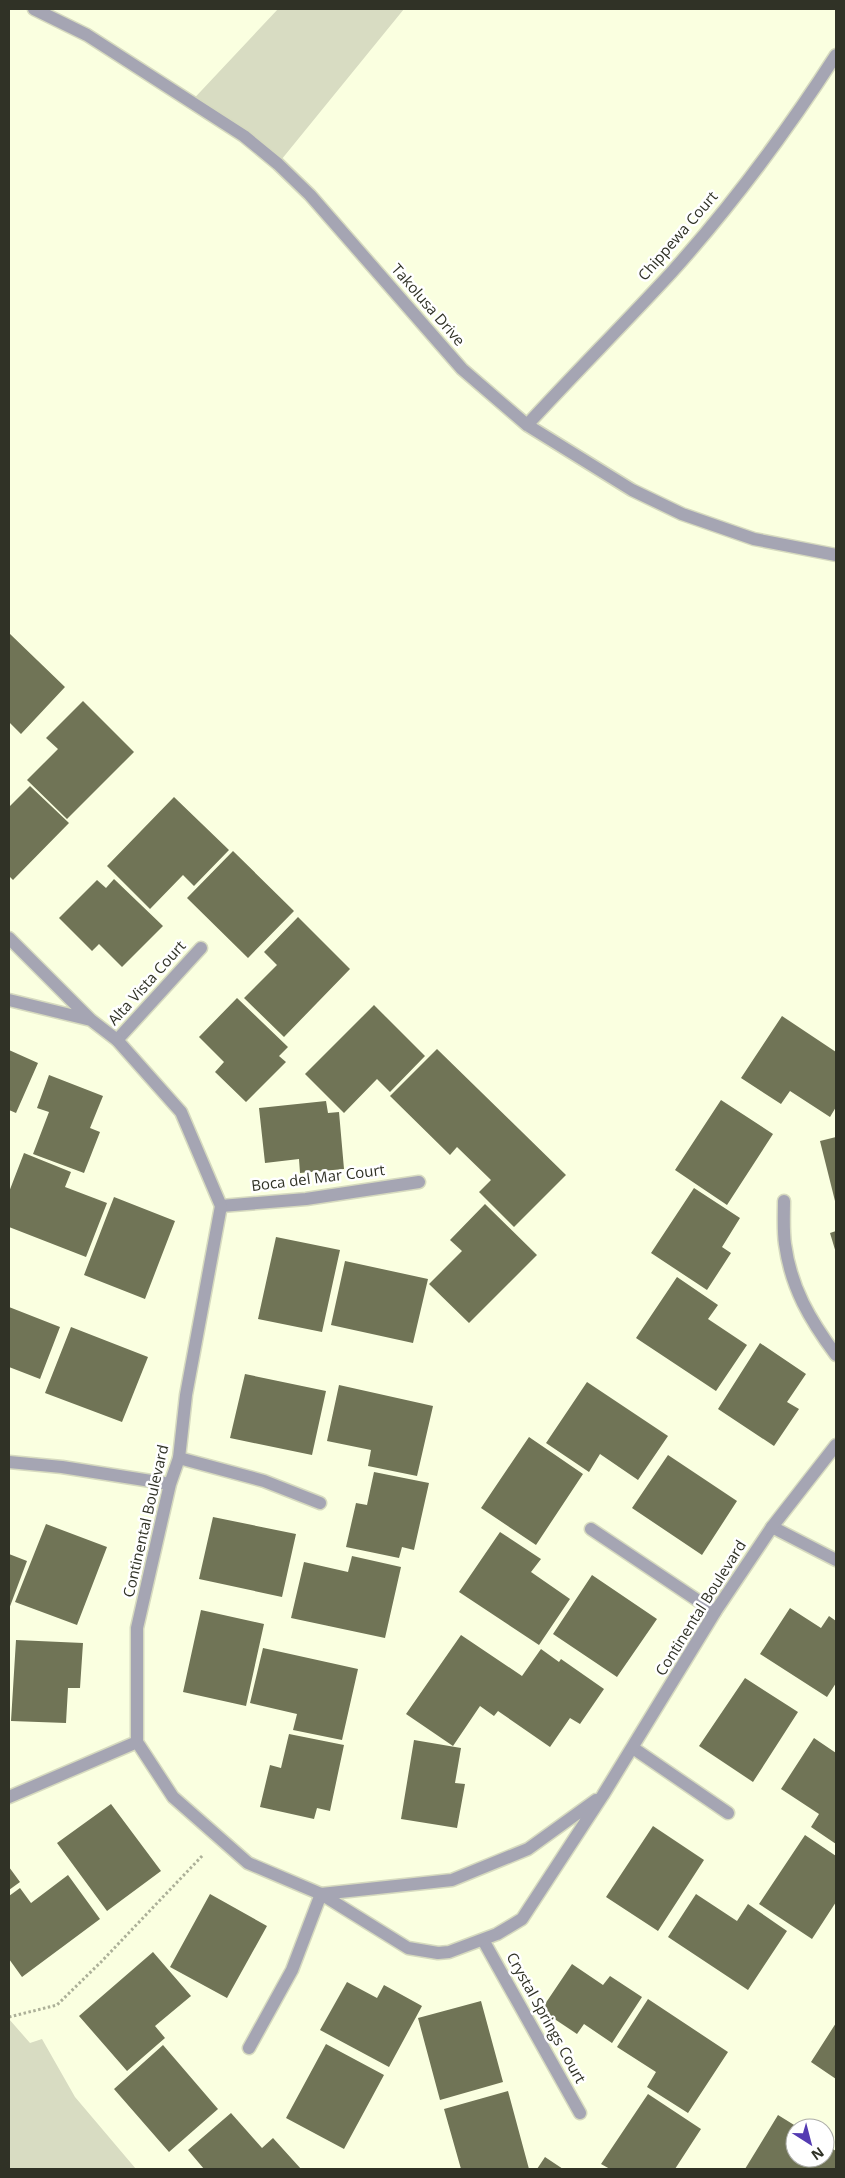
<svg xmlns="http://www.w3.org/2000/svg" width="845" height="2178" viewBox="0 0 845 2178" font-family="'Open Sans',sans-serif">
<rect width="100%" height="100%" fill="#faffe0"/>
<path fill="#d8dcc2" d="M278,9H404L277,165L186,107Z
M9,2019L30,2043L42,2039L75,2097L136,2169H9Z"/>
<path fill="#707456" d="M9,633L65,687L21,734L9,722Z
M83,701L134,752L67,819L27,780L58,749L46,738Z
M30,786L69,823L13,880L9,876V807Z
M174,797L229,850L194,886L183,875L150,909L107,866Z
M233,851L294,911L248,958L187,898Z
M114,879L163,926L122,967L99,944L92,951L59,918L97,880L106,888Z
M298,917L350,969L284,1037L244,998L277,965L264,952Z
M237,998L288,1047L279,1056L286,1062L246,1102L215,1072L224,1062L199,1037Z
M374,1005L425,1056L390,1092L377,1079L344,1113L305,1074Z
M782,1016L836,1052V1107L830,1117L790,1091L781,1104L741,1078Z
M437,1049L566,1175L514,1227L479,1192L491,1180L457,1147L450,1155L390,1096Z
M9,1050L38,1063L16,1113L9,1110Z
M49,1075L103,1096L90,1128L100,1132L84,1173L33,1154L49,1112L37,1108Z
M721,1100L773,1134L727,1205L675,1170Z
M326,1101L328,1113L339,1112L344,1169L300,1173L299,1159L265,1163L259,1108Z
M836,1137V1205L820,1141Z
M24,1153L71,1172L65,1187L107,1203L86,1257L9,1227V1192Z
M694,1188L740,1218L722,1247L731,1253L707,1290L651,1253Z
M114,1197L175,1221L145,1299L84,1275Z
M485,1204L537,1255L469,1323L429,1284L462,1251L450,1240Z
M836,1231V1253L830,1233Z
M276,1237L340,1250L322,1332L258,1319Z
M345,1261L428,1279L413,1343L331,1325Z
M677,1277L718,1305L708,1319L747,1345L716,1391L636,1338Z
M9,1307L60,1327L40,1379L9,1367Z
M71,1327L148,1357L122,1422L45,1393Z
M760,1343L806,1374L787,1402L799,1409L774,1446L718,1409Z
M245,1374L326,1391L312,1455L230,1438Z
M587,1382L668,1436L638,1480L600,1454L589,1472L546,1443Z
M339,1385L433,1406L417,1476L368,1466L371,1450L327,1441Z
M529,1437L583,1474L536,1545L481,1508Z
M668,1455L737,1501L702,1555L632,1508Z
M374,1472L429,1483L414,1550L402,1547L399,1558L346,1547L356,1503L367,1505Z
M213,1517L296,1534L282,1597L199,1579Z
M46,1524L107,1547L77,1625L15,1602Z
M500,1532L541,1559L531,1572L570,1599L539,1645L459,1592Z
M9,1554L27,1561L9,1609Z
M352,1556L401,1567L385,1638L291,1618L304,1562L348,1572Z
M592,1575L657,1619L617,1677L553,1634Z
M790,1608L821,1628L829,1616L836,1621V1683L827,1697L760,1654Z
M201,1610L264,1624L246,1706L183,1692Z
M461,1635L522,1676L541,1649L559,1662L561,1659L604,1689L580,1724L570,1718L550,1747L498,1711L494,1716L480,1706L453,1746L406,1714Z
M16,1640L83,1643L80,1688H68L66,1723L11,1721Z
M263,1648L358,1669L342,1740L293,1730L297,1714L250,1703Z
M745,1678L798,1712L753,1782L699,1746Z
M289,1734L344,1745L330,1811L317,1808L314,1819L260,1807L270,1765L281,1768Z
M814,1738L836,1753V1844L811,1827L819,1814L781,1789Z
M414,1740L461,1748L455,1783L465,1784L457,1828L401,1819Z
M111,1804L161,1871L107,1911L57,1843Z
M653,1826L704,1860L658,1931L606,1897Z
M805,1835L836,1856V1902L812,1939L759,1904Z
M9,1867L20,1882L9,1890Z
M68,1875L100,1919L22,1977L9,1959V1896L20,1888L31,1903Z
M210,1894L267,1926L227,1998L170,1967Z
M696,1894L737,1921L748,1904L787,1931L748,1990L668,1937Z
M153,1952L191,1996L155,2026L165,2038L127,2071L79,2016Z
M572,1964L603,1985L610,1976L642,1997L612,2043L584,2024L577,2034L541,2010Z
M347,1982L377,1998L384,1985L422,2006L389,2067L320,2030Z
M648,1999L728,2052L688,2113L647,2087L656,2072L617,2047Z
M481,2001L503,2082L440,2100L418,2018Z
M836,2023V2079L811,2062Z
M326,2044L384,2075L344,2149L286,2118Z
M163,2045L218,2109L169,2152L114,2089Z
M508,2091L529,2169H461L444,2109Z
M648,2094L701,2129L675,2169H610L601,2164Z
M231,2113L262,2148L273,2138L301,2169H204L188,2150Z
M778,2115L799,2128H795V2158H825V2144L836,2151V2169H745Z
M545,2157L563,2169H537Z"/>
<g fill="none" stroke-linecap="round" stroke-linejoin="round">
<defs>
<path id="lane" d="M117,1040L201,948
M784,1201C784,1215 783,1230 785,1244C791,1288 810,1320 836,1355
M221,1206L306,1199L419,1182
M179,1458L264,1481L320,1503
M772,1527L836,1560
M591,1529L715,1612
M633,1748L728,1813
M483,1940L580,2113
M249,2048L292,1970L321,1894"/>
<path id="street" d="M34,9L87,35L244,136L278,164L310,195L462,369L527,425L632,490L682,514L754,539L836,555
M527,425C574,374 624,324 671,273C732,205 787,131 836,55
M9,938L91,1020L117,1040L181,1112L221,1206L186,1395L179,1458L170,1484L137,1628V1742L173,1797L248,1863L321,1894L408,1948L438,1953L449,1952L497,1934L522,1919L603,1795L715,1612L772,1527L836,1445
M9,1000L91,1020
M9,1462L62,1467L170,1484
M9,1797L137,1742
M321,1894L452,1880L528,1849L596,1800"/>
</defs>
<use href="#lane" stroke="#d6dabf" stroke-width="15"/>
<use href="#street" stroke="#d6dabf" stroke-width="15"/>
<path stroke="#acb098" stroke-width="3" stroke-dasharray="2.5 2.5" stroke-linecap="butt" d="M9,2017L57,2005L101,1962L203,1855"/>
<use href="#lane" stroke="#a5a5b3" stroke-width="12"/>
<use href="#street" stroke="#a5a5b3" stroke-width="12"/>
</g>
<g text-anchor="middle" stroke-width="5" stroke-linejoin="round" paint-order="stroke">
<g font-size="15" fill="#303226" stroke="#fff">
<text transform="translate(678 236) rotate(-49)" y="5">Chippewa Court</text>
<text transform="translate(428 305) rotate(49)" y="5">Takolusa Drive</text>
<text transform="translate(147 983) rotate(-48)" y="5">Alta Vista Court</text>
<text transform="translate(318 1178) rotate(-7)" y="5">Boca del Mar Court</text>
<text transform="translate(146 1521) rotate(-77)" y="5">Continental Boulevard</text>
<text transform="translate(701 1608) rotate(-58)" y="5">Continental Boulevard</text>
<text transform="translate(546 2018) rotate(61)" y="5">Crystal Springs Court</text>
</g>
</g>
<rect width="845" height="2178" fill="none" stroke="#303226" stroke-width="20"/>
<g transform="translate(810 2143) rotate(144)"><circle r="24" fill="#ffffff" stroke="#acada8"/>
<path d="M0-4L9 19L0 12L-9 19Z" fill="#543bb2"/>
<text y="-8" font-size="14" font-weight="bold" text-anchor="middle" fill="#303226">N</text>
</g>
</svg>
